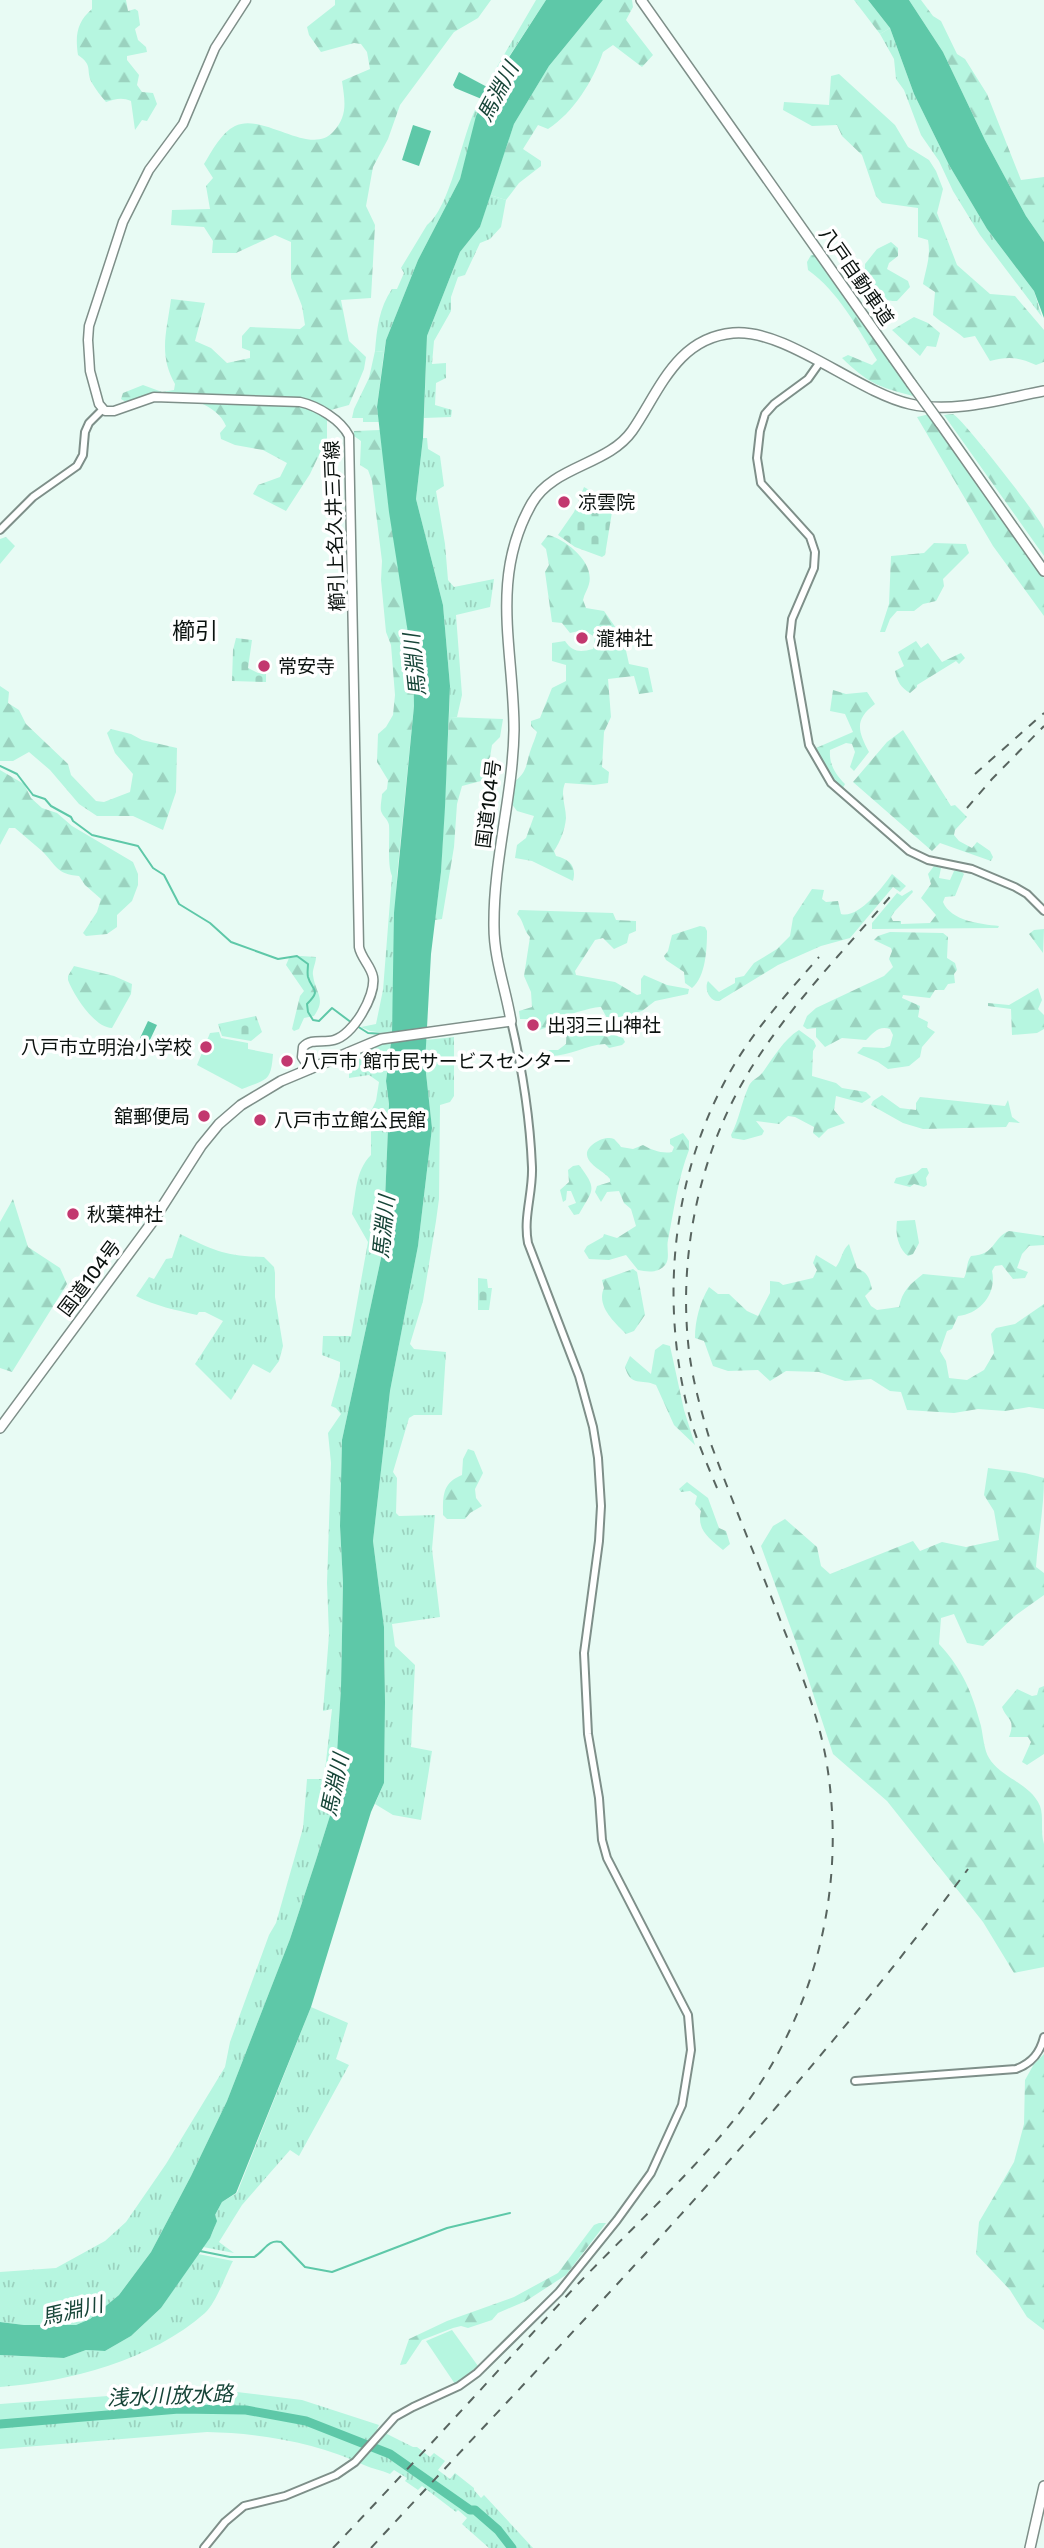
<svg xmlns="http://www.w3.org/2000/svg" width="1044" height="2548" viewBox="0 0 1044 2548" font-family="Rubik,'Noto Sans JP',sans-serif">
<defs>
<pattern id="grass-tufts" width="24" height="20" patternUnits="userSpaceOnUse" patternTransform="scale(1.75)"><rect width="24" height="20" fill="#b6f6e0"/><path d="M3 7l-1-3M5 7V3M7 7l1-3M15 17l-1-3M17 17v-4M19 17l1-3" fill="none" stroke="#9bd2bf"/></pattern>
<pattern id="forest-firs" width="22" height="20" patternUnits="userSpaceOnUse" patternTransform="scale(1.75)"><rect width="22" height="20" fill="#b6f6e0"/><path d="M5 1l3.5 6h-7zM16 11l3.5 6h-7z" fill="#9bd2bf"/></pattern>
<pattern id="cemetery-stones" width="16" height="16" patternUnits="userSpaceOnUse" patternTransform="scale(1.75)"><rect width="16" height="16" fill="#b6f6e0"/><path d="M2 7V4a2 2 0 0 1 4 0v3zM10 15v-3a2 2 0 0 1 4 0v3z" fill="#9bd2bf"/></pattern>
</defs>
<rect width="100%" height="100%" fill="#e8fbf4"/>
<path fill="url(#grass-tufts)" d="M536,0H546L495,78L491,77Z
M890,28L914,94L949,165L987,229L1034,291L1042,317L980,235L953,191L939,161L921,135L904,90L896,79L894,59L880,34Z
M475,110L479,112L460,179L418,260L386,340L384,352L375,351C377,328 379,308 392,289H397L404,273L401,268L427,225C450,208 462,137 475,110Z
M490,195L506,200L501,227L490,239L480,243L465,275L458,277L451,297V311L434,341L432,364L446,363V378L436,383L435,405L452,410L451,417L424,418L427,336L460,252L480,227Z
M423,438H427L428,449L440,456L444,486L436,491L445,544L448,580L454,587L494,579L490,607L456,615L462,695L457,717H449L450,686L443,605L416,499Z
M392,876H397L392,1034L370,1031L361,1027L376,1024L383,990Z
M454,1037V1096L450,1102L440,1105L439,1199L436,1221L423,1301L410,1344L414,1349L446,1352L442,1415H414L409,1418L393,1472L397,1478L396,1513L399,1516L435,1515L432,1549L440,1617L392,1624L395,1646L415,1665L411,1747L432,1751L421,1820L393,1815L375,1804L384,1783L385,1669L384,1627L373,1541L390,1391L418,1246L432,1128L425,1064L426,1040Z
M378,1039L391,1040L386,1081L389,1104L383,1249L342,1440L340,1526L343,1583L341,1687L334,1803L316,1860L290,1939L227,2101L191,2176L151,2252L119,2295L90,2319L76,2325H24L0,2322V2272L56,2268L105,2241L126,2222L166,2164L225,2067L230,2042L269,1935L276,1923L303,1828L307,1779H324L332,1709L323,1711L329,1635L327,1583L331,1463L328,1433L341,1414L336,1408L331,1406L340,1373V1362L322,1355L323,1336H351L368,1242L352,1214C356,1194 355,1171 371,1155V1111L376,1101L379,1082L369,1075L349,1078V1059Z
M180,1234C215,1251 225,1256 264,1257L274,1267L275,1273V1297L283,1346L279,1361L270,1373L253,1364L231,1400L195,1364L223,1321L205,1312H199L197,1315C176,1310 155,1306 136,1296L149,1277L154,1279L166,1259L172,1258Z
M311,2007L348,2023L336,2059L349,2065L299,2156L290,2150L242,2205L219,2242L234,2253L203,2247C210,2238 218,2226 215,2215L222,2202L237,2193Z
M198,2254L233,2261C226,2274 216,2303 205,2313C152,2360 69,2382 0,2387V2355L64,2358L86,2350L105,2351L131,2336L161,2308Z
M189,2390L237,2392L302,2400L379,2425L377,2429L413,2447H417L430,2457L434,2453L445,2461L438,2470L450,2479L455,2473L474,2488V2490L481,2498L484,2495L533,2548H489L462,2524L467,2518L458,2510L456,2512L422,2486L418,2490L405,2481L407,2478L394,2470L390,2474C382,2470 372,2469 364,2465C318,2443 260,2433 207,2432L0,2449V2404Z"/>
<path fill="url(#forest-firs)" d="M92,0H126L128,11L135,9L138,11L140,25L135,29L138,40L146,47L147,52L127,56V60L139,75L137,85L142,92L153,93L157,104L147,121L142,120L135,130L131,101C122,97 115,99 106,102C101,96 96,90 92,83C85,70 94,66 78,55C75,35 77,22 92,9Z
M335,0H491L478,18L454,32L400,105L388,139L373,167L366,206L375,225L371,298L341,300L349,341L366,357L364,369L349,405L327,411V438L310,474L286,511L253,494L258,485L280,477L287,463L263,450L235,445L221,439L220,433L226,426C216,401 178,394 153,396C145,397 135,400 126,402L121,399L123,393L143,385L162,392L174,390L175,384C158,354 167,331 171,299L205,303L195,341L211,348L227,363L250,358V351L242,348V336L250,327L300,329L305,325L302,306L291,278V242L275,235L236,253H212L213,241L204,227L171,225L172,210L210,209L206,186L213,178L204,164C212,151 221,133 235,126C263,112 310,157 333,132C348,116 345,102 342,81L370,69L367,52L361,44L354,43L321,52L309,35L307,27L335,5Z
M603,0H632L633,7L626,20L653,55L642,67L613,45L603,52C593,81 574,112 548,129L538,125L523,149L541,161V166L519,183L506,200L490,195L514,124L549,66Z
M854,0H868L890,28L880,34Z
M909,0H921L933,16L941,21L957,54L965,59L987,94L1021,180L1044,177V242L1026,216L985,140L943,52Z
M839,74L895,125L908,147L929,160L936,171L943,189L937,213L957,265L990,294L1015,296L1044,330V362L1036,365C1019,357 1008,356 990,361L975,336L964,338C954,329 943,324 933,315L935,292L923,284C926,268 931,257 928,240L918,237V208L882,203L876,196L862,155L842,136L837,125L812,126L783,110L784,102L829,105L831,76Z
M891,242L898,248V256L889,263L887,269L908,281L910,287L897,301C881,302 867,287 858,276L865,272V264L877,249Z
M811,255H815L820,260L914,394L913,396C878,387 868,383 842,358L848,355L872,365L877,360C859,330 838,291 808,270L807,262Z
M914,317L928,323L940,333L936,347L927,346L920,356L892,330Z
M375,351L384,352L377,407L379,422H363V418H352L354,409L369,378Z
M930,414L1044,578V616L993,546L917,417Z
M953,414C962,418 1041,519 1044,529C1044,537 1044,549 1044,556L944,415Z
M380,430L413,665L414,706L397,876H392C387,864 390,839 389,825C388,819 383,817 381,811C380,806 382,798 382,794L387,789L388,780L377,762L378,734L386,727L393,715L395,695L391,645L386,632L381,580L382,561L372,481L368,470L360,465L361,441L354,436V431Z
M548,535C565,539 595,562 589,584C588,589 584,594 583,600L586,608L604,611L616,628L620,642L625,646L629,664L648,668L653,692L639,694L634,676L608,679L611,717L604,732L602,767L609,772L608,783L594,785L565,783C560,795 566,806 566,818C565,830 560,842 554,851L556,856C569,859 577,866 573,881L532,861L515,858L517,845L526,838L534,816L517,811L511,803L515,781C528,772 526,762 531,749C533,743 535,739 537,732L531,726V721L540,718L552,688L566,681V665L552,661V643L565,641C573,653 581,652 593,649L595,637L583,630L570,633L562,623L552,622L545,572L549,565L546,549L541,544Z
M6,537L15,546L0,564V539Z
M934,543L966,544L969,553L943,579L944,586L936,601L923,604L914,611H897L890,619L885,632H880L889,604L891,556L924,553Z
M916,641L921,648L928,643L942,662L961,653L965,658L959,664L956,661L917,685V687L910,693C901,688 897,681 895,671L904,666L898,652Z
M0,686L9,692L8,703L19,710L26,724L68,764L71,775L96,801L104,802L130,792L133,774L115,753L107,733L111,729L131,734L142,740L177,748L176,792L163,830L133,816H97L79,804L50,770L29,752L13,761H0Z
M833,690L846,694L867,692L875,704C855,719 857,730 869,752L854,771L850,767L855,752L852,744L846,743L830,750C829,764 835,774 845,784L842,790L832,779L816,748L853,732L845,714L830,711Z
M449,717L503,719L500,737L492,745L487,776L481,781L462,786L457,804L454,847L442,919L435,920L441,872Z
M903,730L951,806L955,805L967,817L955,830L954,835L959,841L972,848L977,842L990,851L993,857L991,861L940,843L932,851L853,782L887,742Z
M0,770L24,784L31,798L42,808L57,813L72,826L133,862L138,874V885L132,901L117,915V927L107,934L86,936L83,933L97,912L101,899L85,885L79,876C56,874 56,865 42,851C33,843 24,836 15,828H9L0,845Z
M934,866L941,868L939,878L950,880L954,871H961L964,874L955,896L945,897L943,902C951,921 980,924 999,926L998,928L872,929V923L897,893L902,896L912,890L913,892L895,911L891,917L893,921H901V924L930,923L936,915L921,898L931,884L928,874Z
M892,874L906,886L900,892L893,887L850,938L821,946L778,965L719,1001C709,1002 704,988 708,981L719,992L735,983V978L744,976L754,963L777,949L790,936L793,918L812,889L824,890L822,899L826,902L838,901L841,914C858,919 882,888 892,874Z
M519,910L613,913L616,920L636,921V931L629,934L627,943L614,949L603,938L595,940L575,971L576,975L615,982L637,995L641,994V979L644,975L667,985L689,989L688,994L655,1001L642,1011L608,1020L601,1007C593,1007 568,1014 561,1019C553,1023 548,1028 539,1030L536,1019H520L519,1011L532,1007L531,992L524,976L530,937C523,930 524,921 517,914Z
M700,926L705,927L707,931C707,948 706,977 692,988L685,983L684,972L666,960L664,956L668,951L672,935Z
M1044,929L1043,953L1029,934L1034,930Z
M890,932L943,933L948,937L947,958L955,963L957,970L954,974L955,983L948,984L944,990H935L930,998L903,995L902,998L920,1006L918,1017L928,1022L927,1027L935,1032L922,1047L920,1057L909,1066L888,1069L878,1062L857,1053L863,1047L884,1048L890,1046L893,1035L890,1029C879,1025 873,1033 866,1040L842,1038L825,1047L816,1037V1028L807,1029L803,1026L807,1016L816,1008L884,976L893,967L889,959L892,951L891,948L874,940L878,936Z
M301,956L316,957C316,963 312,970 313,975C315,993 327,998 314,1016L304,1018L299,1029L294,1031L292,1029L300,996L304,991L286,965L289,958Z
M74,966L114,976L132,984L131,994L112,1028C95,1028 74,996 68,980V976Z
M1038,988L1042,1000L1038,1009L1044,1015V1029L1037,1033L1012,1035L1011,1009L988,1006V1003L1009,1005Z
M591,1020L605,1023L608,1033L623,1038L625,1042L622,1045L609,1048L605,1044C586,1045 570,1056 550,1056L549,1050H558L566,1044L567,1022L578,1025Z
M799,1030L814,1041L816,1046L813,1051L812,1076L836,1083L842,1088L866,1092L871,1097L862,1103L836,1096L834,1110L845,1123L828,1129L819,1138L813,1133L814,1127L795,1117L788,1116L779,1124L756,1121L764,1131L762,1135L744,1140L732,1138L731,1135C739,1120 741,1104 748,1088C751,1079 758,1079 763,1072C773,1058 784,1039 799,1030Z
M882,1095L900,1108L916,1110V1103L920,1097L1005,1106L1008,1100L1012,1117L1020,1123L1009,1122L1006,1127L923,1129L903,1123L871,1105L873,1101Z
M683,1133L689,1141V1150C678,1178 674,1210 668,1240C666,1248 671,1260 664,1266C658,1273 647,1272 638,1270L626,1255L609,1260L589,1259L584,1251L587,1246L603,1237L604,1234L617,1238L636,1226L631,1209L624,1203L619,1191L607,1192L601,1202L595,1192L597,1186L610,1182V1179C605,1172 588,1165 587,1155C586,1145 605,1135 614,1139C615,1140 621,1146 621,1147L633,1149L643,1145C652,1150 662,1154 672,1152L674,1147L670,1144V1139Z
M579,1165C598,1190 593,1189 579,1214L574,1215L568,1206L576,1203L571,1191H567L566,1200L563,1202L560,1190L569,1182L568,1170L573,1166Z
M922,1168H927L929,1173L926,1178L927,1185L924,1187L914,1184L910,1187L894,1183L896,1178L916,1173Z
M13,1199L28,1247L60,1268L67,1284L12,1372L0,1368V1222Z
M915,1220L919,1243L913,1254L908,1256C898,1248 895,1233 897,1221Z
M1009,1231L1044,1236V1245L1029,1246L1022,1254L1017,1268L1028,1272L1025,1278L1013,1279L1002,1265L995,1266L992,1271C997,1294 980,1314 958,1316L952,1329L947,1331L940,1351L946,1361L949,1378L967,1380L984,1370L994,1353L991,1334L996,1328L1015,1324L1044,1304V1409L1029,1407L1005,1411L978,1409L954,1413L907,1410L901,1392L890,1391L871,1379L845,1381L819,1372L786,1371L770,1381L758,1370L728,1371L713,1366L704,1341L695,1338C695,1320 700,1302 709,1287L718,1294H729L747,1311L758,1316L770,1293V1281L779,1282L783,1285L813,1278L817,1270L813,1263L816,1255L836,1267C842,1259 842,1250 849,1244L857,1268C868,1273 869,1277 872,1289L865,1296L871,1306L877,1310L899,1307C902,1291 910,1284 923,1274L964,1278C968,1270 966,1263 971,1256C997,1254 991,1239 1009,1231Z
M633,1269L637,1272L645,1315L634,1331L626,1334C614,1322 596,1306 604,1288L602,1280Z
M663,1344L670,1346L684,1410L695,1445L674,1425L656,1385C641,1378 631,1388 625,1367L630,1356L651,1374L655,1350Z
M468,1449L474,1451L483,1473L475,1489L476,1498L482,1506L470,1513L465,1519H447L443,1515C443,1496 442,1483 462,1475L463,1459Z
M988,1468L1025,1473L1044,1478C1044,1508 1038,1537 1036,1567L1044,1573V1595L1016,1615L983,1646L967,1643L954,1614L941,1618L939,1644C963,1670 972,1692 981,1726C983,1735 984,1750 989,1758C1001,1778 1030,1783 1040,1806C1044,1816 1040,1832 1044,1844V1967L1014,1973L983,1922L887,1801L833,1754L798,1648L761,1546L773,1526L785,1519L817,1547L821,1566L830,1574L913,1541L920,1551L942,1542L966,1547L999,1540L994,1511L984,1495Z
M687,1482L708,1498L719,1528L726,1531L730,1544L723,1550C710,1539 696,1530 701,1511L695,1504L697,1496L690,1491L681,1492L679,1489Z
M1044,1686V1754L1027,1765L1022,1762L1031,1742L1028,1737H1009C1016,1718 1007,1721 1002,1707L1017,1689L1032,1696L1037,1695L1039,1688Z
M1044,2054V2330L1027,2317L1010,2290L976,2254L979,2222L1014,2162L1024,2124L1025,2080L1034,2064Z
M599,2223H606L566,2275L526,2301L498,2313L492,2320L468,2328L461,2326L453,2328L422,2340L406,2364L400,2365L409,2339L447,2321L514,2297L558,2273L594,2225Z"/>
<path fill="url(#cemetery-stones)" d="M584,487L598,495L612,512L605,555L602,557L575,547L558,535L574,512Z
M236,638L252,640L248,668L258,673L266,674V682L232,681L233,650Z
M256,1016L262,1032L251,1041L222,1036L218,1024Z
M478,1278L487,1279L488,1288H492L489,1310H478Z"/>
<path fill="#b6f6e0" d="M219,1032L221,1038L248,1043V1049L273,1054C271,1082 267,1079 242,1089L197,1065L210,1033Z
M452,2330L478,2366L455,2384L426,2341Z"/>
<path fill="#5ec8a8" d="M546,0H603L549,66L514,124L480,227L460,252L427,336L423,438L416,499L443,605L450,686L445,807L441,872L431,954L425,1064L432,1128L418,1246L390,1391L373,1541L384,1627L385,1702L384,1783L371,1812L311,2007L236,2193L222,2202L215,2215L217,2221L210,2238L161,2308L131,2336L105,2351L86,2350L64,2358L0,2355V2322L24,2325H76L90,2319L119,2295L151,2252L191,2176L227,2101L290,1939L316,1860L334,1803L341,1687L343,1583L340,1526L342,1440L383,1249L389,1104L386,1081L392,1034L394,913L414,706L413,665L389,512L377,407L386,340L418,260L460,179L476,116L484,100L455,88L453,85L459,72L489,88Z
M868,0H909L943,52L985,140L1026,216L1044,242V318L1034,291L987,229L949,165L914,94L890,28Z
M413,125L431,131L419,166L402,160Z
M148,1021L157,1025L149,1042L140,1038Z"/>
<g fill="none" stroke-linecap="round" stroke-linejoin="round">
<path stroke="#5ec8a8" stroke-width="2" d="M0,766L17,774L33,795L45,799L51,806L71,817L73,821L92,835L138,846L153,868L164,875L179,904L210,923L231,942L278,959L297,956L308,964C308,968 307,973 308,977C312,991 322,989 307,1004L308,1012L313,1020L319,1021L332,1008L352,1023
M357,1026L368,1033L384,1034
M200,2251L230,2257H254C265,2251 267,2239 281,2242L305,2267L332,2272L447,2228L510,2213"/>
<path stroke="#5ec8a8" stroke-width="9" d="M0,2424L179,2409L246,2410L306,2421L390,2454L470,2510H475L498,2530L512,2548"/>
<defs>
<path id="minor" d="M820,362L808,379L774,404L765,414L760,431L757,458L761,483L810,537L815,552L814,568L792,619L790,637L809,745L831,783L909,851L928,860L972,869L1015,887L1027,894L1044,911
M0,530L33,497L77,466L83,455L85,432L89,423L103,409
M855,2081L1016,2069C1032,2063 1040,2053 1044,2037
M204,2548L225,2522L244,2506L285,2496L336,2475L355,2462L395,2417L413,2407L459,2386L477,2373L559,2292L617,2220L651,2173L682,2105L691,2050L688,2015L607,1858L602,1840L599,1798L588,1734L584,1653L599,1541L601,1506L598,1458L593,1427L579,1376L528,1243C523,1217 533,1193 532,1167C530,1119 522,1068 511,1021"/>
<path id="major" d="M246,0L215,48L183,124L149,170L123,222L89,326L88,340L90,371L99,404L105,411H114L154,397L300,402C318,406 341,420 349,436L359,947C361,958 371,966 373,977C376,996 353,1035 334,1040C323,1043 311,1038 303,1047L302,1057L310,1069"/>
<path id="highway" d="M641,0L911,383
M940,423L1044,571
M0,1428L153,1221L201,1146L219,1124L241,1105L281,1081L381,1039L511,1021C506,990 494,959 494,927C493,861 513,796 514,730C514,650 489,578 532,503C553,466 608,465 632,431C659,392 676,338 733,333C785,328 857,392 910,404C953,414 1001,399 1044,391
M1030,2548L1044,2486"/>
</defs>
<use href="#minor" stroke="#7e8f89" stroke-width="10"/>
<use href="#major" stroke="#7e8f89" stroke-width="11"/>
<use href="#highway" stroke="#7e8f89" stroke-width="12"/>
<use href="#minor" stroke="#fff" stroke-width="6"/>
<use href="#major" stroke="#fff" stroke-width="8"/>
<use href="#highway" stroke="#fff" stroke-width="9"/>
<path stroke="#58645f" stroke-width="2" stroke-dasharray="9 9" stroke-linecap="butt" d="M975,774L1044,713
M967,808L992,779L1044,726
M717,1488C707,1464 696,1439 689,1414C658,1295 673,1162 739,1057C762,1021 791,989 819,957
M333,2548C415,2462 494,2375 574,2288C624,2236 677,2187 724,2132C811,2030 848,1897 827,1765C819,1715 799,1668 781,1622C758,1562 733,1504 711,1444C702,1414 693,1383 689,1351C677,1250 702,1140 759,1056C798,997 849,945 895,891
M371,2548C575,2327 789,2112 968,1869"/>
<defs>
<path id="highway-bridge" d="M911,383L940,423"/>
</defs>
<use href="#highway-bridge" stroke="#7e8f89" stroke-width="12" stroke-linecap="butt"/>
<use href="#highway-bridge" stroke="#fff" stroke-width="9"/>
</g>
<g fill="#c2386f" stroke="#fff" stroke-width="2.5">
<circle cx="564" cy="502" r="7"/>
<circle cx="582" cy="638" r="7"/>
<circle cx="264" cy="666" r="7"/>
<circle cx="533" cy="1025" r="7"/>
<circle cx="206" cy="1047" r="7"/>
<circle cx="287" cy="1061" r="7"/>
<circle cx="204" cy="1116" r="7"/>
<circle cx="260" cy="1120" r="7"/>
<circle cx="73" cy="1214" r="7"/>
</g>
<g text-anchor="middle" stroke-width="7" stroke-linejoin="round" paint-order="stroke">
<g font-size="19" fill="#0b120f" stroke="#fff">
<text transform="translate(857 276) rotate(55)" y="7">八戸自動車道</text>
<text transform="translate(334 526) rotate(-92)" y="7">櫛引上名久井三戸線</text>
<text transform="translate(488 804) rotate(-83)" y="7">国道104号</text>
<text transform="translate(89 1278) rotate(-53)" y="7">国道104号</text>
</g>
<g font-size="19" fill="#0b120f" stroke="#fff" text-anchor="start">
<text x="578" y="509">凉雲院</text>
<text x="596" y="645">瀧神社</text>
<text x="278" y="673">常安寺</text>
<text x="547" y="1032">出羽三山神社</text>
<text x="192" y="1054" text-anchor="end">八戸市立明治小学校</text>
<text x="301" y="1068">八戸市 館市民サービスセンター</text>
<text x="190" y="1123" text-anchor="end">舘郵便局</text>
<text x="274" y="1127">八戸市立館公民館</text>
<text x="87" y="1221">秋葉神社</text>
</g>
<g font-size="21" font-style="italic" fill="#174538" stroke="#fff">
<text transform="translate(498 92) rotate(-62)" y="7">馬淵川</text>
<text transform="translate(415 665) rotate(-96)" y="7">馬淵川</text>
<text transform="translate(384 1227) rotate(-84)" y="7">馬淵川</text>
<text transform="translate(335 1785) rotate(-78)" y="7">馬淵川</text>
<text transform="translate(72 2311) rotate(-13)" y="7">馬淵川</text>
<text transform="translate(170 2396) rotate(-2)" y="7">浅水川放水路</text>
</g>
<g font-size="23" fill="#0b120f" stroke="#fff">
<text x="195" y="639">櫛引</text>
</g>
</g>
</svg>
